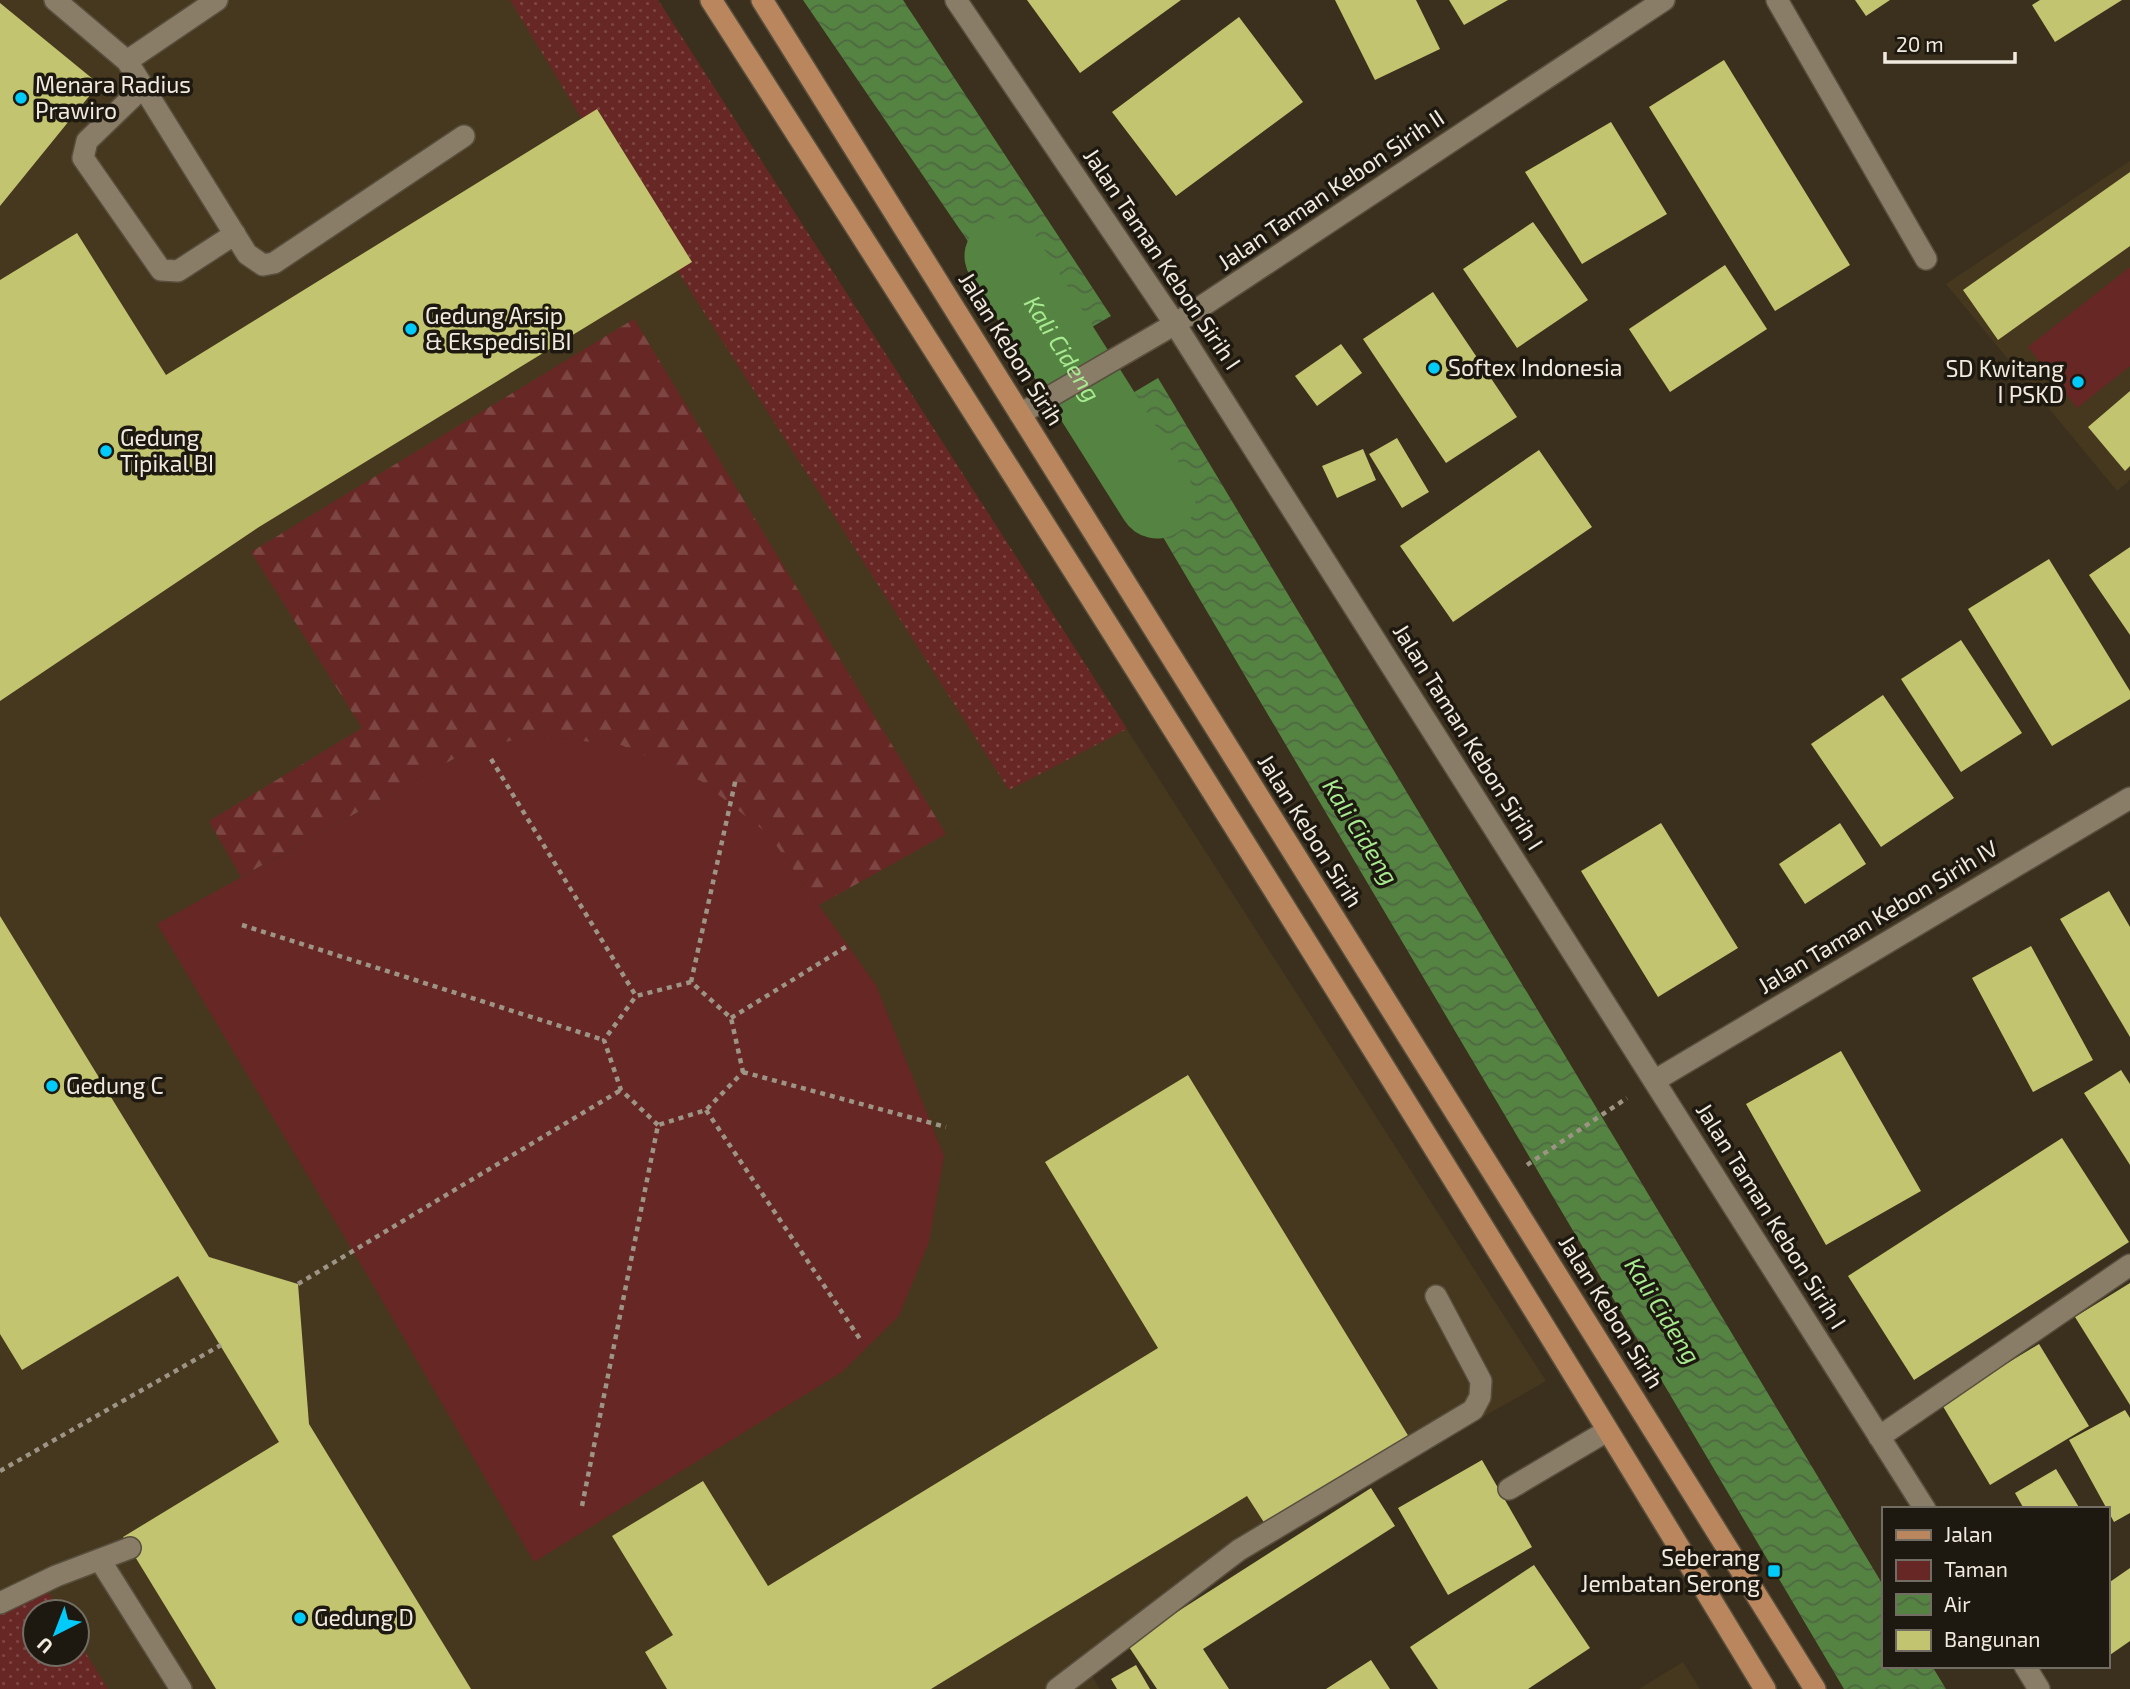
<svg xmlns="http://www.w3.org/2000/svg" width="2130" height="1689" viewBox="0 0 2130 1689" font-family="'Exo 2',sans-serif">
<defs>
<pattern id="grass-dots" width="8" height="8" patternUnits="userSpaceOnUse" patternTransform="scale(1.75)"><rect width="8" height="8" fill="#672724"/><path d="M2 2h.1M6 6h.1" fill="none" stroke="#7d4643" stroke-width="1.8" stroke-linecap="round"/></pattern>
<pattern id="forest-firs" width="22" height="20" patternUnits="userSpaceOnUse" patternTransform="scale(1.75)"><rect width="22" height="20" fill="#672724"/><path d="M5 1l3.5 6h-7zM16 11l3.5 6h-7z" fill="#7d4643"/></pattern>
<pattern id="water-waves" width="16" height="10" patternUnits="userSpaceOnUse" patternTransform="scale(1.75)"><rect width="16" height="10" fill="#548342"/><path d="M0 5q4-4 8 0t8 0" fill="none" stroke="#4f6842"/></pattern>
</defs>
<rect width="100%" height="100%" fill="#3b301d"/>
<path fill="#46381e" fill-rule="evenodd" d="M0,0H658L1546,1381L1467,1426L1082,1660L1100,1689H0ZM35,1612H77V1654H35Z
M2130,161V480L2117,491L1946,284Z
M1683,1662L1700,1689H1639Z"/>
<path fill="url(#grass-dots)" d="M510,0H658L1127,729L1009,790L677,270L691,261L598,110L582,119Z
M45,1587L60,1612H35V1654H77V1639L108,1689H0V1612Z"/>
<path fill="url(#forest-firs)" d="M634,319L946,834L819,905L768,835L472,749L241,877L209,821L362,728L251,552Z"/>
<path fill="#672724" d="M2130,267V366L2077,408L2028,347Z
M533,736L621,745L701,781L768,834L876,985L944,1156L929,1242L899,1316L842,1372L534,1562L366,1273L157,924L472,749Z"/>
<path fill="url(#water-waves)" d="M803,0H903L1111,316L1045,354Z
M1158,378L1883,1585V1666H1932L1946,1689H1844L1092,417Z"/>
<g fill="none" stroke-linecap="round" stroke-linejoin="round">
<path stroke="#548342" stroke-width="77" id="s1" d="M1003,256L1157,500"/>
</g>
<path fill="#c3c46f" d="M1027,0H1181L1080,73Z
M1335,0H1416L1440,49L1375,80Z
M1449,0H1508L1464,25Z
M1855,0H1890L1866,16Z
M2040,0H2122L2055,42L2032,5Z
M0,3L99,84L0,206Z
M1239,17L1303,102L1176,196L1112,112Z
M1724,60L1850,265L1775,311L1649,107Z
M597,109L692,262L259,527L0,701V280L77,233L166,375Z
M1611,122L1667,214L1582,264L1525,172Z
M2130,172V246L1998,340L1963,290Z
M1533,222L1588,300L1517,348L1463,269Z
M1725,265L1767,329L1670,392L1629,329Z
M1433,292L1517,417L1446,463L1363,339Z
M1341,344L1362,373L1317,406L1295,376Z
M2130,391V466L2125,471L2088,427Z
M1397,438L1429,492L1402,508L1369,454Z
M1363,449L1376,480L1337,498L1322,466Z
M1539,450L1592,527L1453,622L1400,546Z
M2130,547V635L2089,575Z
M2049,559L2130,691V699L2052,746L1968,609Z
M1961,640L2022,733L1961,772L1901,679Z
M1883,695L1954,798L1881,847L1811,744Z
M1661,823L1738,948L1658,997L1581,871Z
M1840,823L1866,864L1805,904L1779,864Z
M2109,891L2130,927V1037L2060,919Z
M0,916L209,1257L298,1284L309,1424L471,1689H216L123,1537L279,1442L178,1276L22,1370L0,1334Z
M2031,946L2093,1060L2033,1092L1972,978Z
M1841,1051L1921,1191L1826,1245L1746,1104Z
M2121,1070L2130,1084V1165L2084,1093Z
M1188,1075L1409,1437L1265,1524L1247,1496L931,1689H667L645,1652L673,1635L612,1536L703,1481L768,1586L1158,1348L1045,1162Z
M2062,1138L2129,1242L1914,1380L1848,1276Z
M2130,1283V1405L2075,1317Z
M2039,1344L2089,1426L1990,1485L1941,1403Z
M2125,1410L2130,1418V1513L2114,1522L2069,1440Z
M1482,1460L1532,1547L1448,1595L1398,1508Z
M2056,1469L2080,1509H2024L2015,1493Z
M1371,1488L1395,1526L1203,1649L1229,1689H1157L1127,1644Z
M1534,1565L1590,1648L1528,1689H1438L1410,1647Z
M2130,1568V1641L2107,1657V1584Z
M1371,1660L1390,1689H1326Z
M1136,1665L1150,1689H1117L1111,1679Z"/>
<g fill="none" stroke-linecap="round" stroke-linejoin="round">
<defs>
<path id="lane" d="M55,0L127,61L247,254L263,265L274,263L464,136
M127,61L217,0
M143,87L87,141L83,158L161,270L178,271L235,234
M1509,1489L1607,1431
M100,1560L181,1689
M0,1603L56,1576L130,1548
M1057,1689L1239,1550L1473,1410L1480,1397L1481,1381L1436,1296"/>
<path id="street" d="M956,0L1175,324L1925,1509
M1777,0L1926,259
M1020,414L1175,324L1664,0
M1654,1081L2130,798
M1879,1437L2130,1265
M2025,1666L2039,1689"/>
<path id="primary" d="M711,0C1069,559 1422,1121 1765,1689
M762,0L1815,1689"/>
</defs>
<use href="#lane" stroke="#584f3e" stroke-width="24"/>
<use href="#street" stroke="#584f3e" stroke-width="24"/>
<use href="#primary" stroke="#584f3e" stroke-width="24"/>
<path stroke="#9d9485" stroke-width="4.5" stroke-dasharray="5 5" stroke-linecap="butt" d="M491,759L636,996
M242,925L604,1040
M691,982L736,778
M731,1018L849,945
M743,1072L946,1127
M706,1110L860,1339
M658,1125L621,1090L604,1040L636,996L691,982L731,1018L743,1072
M1527,1165L1627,1098
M298,1284L621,1090
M0,1471L221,1345
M582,1506L658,1125L706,1110L743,1072"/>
<use href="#lane" stroke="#897d67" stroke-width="21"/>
<use href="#street" stroke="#897d67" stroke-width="21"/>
<use href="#primary" stroke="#ba865d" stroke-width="21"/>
</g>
<g fill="#03cbf9" stroke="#1e1910" stroke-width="2.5">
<circle cx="21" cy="98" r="7"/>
<circle cx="411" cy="329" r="7"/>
<circle cx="1434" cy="368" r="7"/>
<circle cx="2078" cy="382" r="7"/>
<circle cx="106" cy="451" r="7"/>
<circle cx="52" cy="1086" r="7"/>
<rect x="1767" y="1564" width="14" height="14" rx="3.5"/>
<circle cx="300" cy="1618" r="7"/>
</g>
<g text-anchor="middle" stroke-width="7" stroke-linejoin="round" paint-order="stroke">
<g font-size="23" fill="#f1eadf" stroke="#1e1910" text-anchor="start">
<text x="35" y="93">Menara Radius<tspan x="35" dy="26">Prawiro</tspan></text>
<text x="425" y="324">Gedung Arsip<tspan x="425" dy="26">&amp; Ekspedisi BI</tspan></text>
<text x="1448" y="376">Softex Indonesia</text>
<text x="2064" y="377" text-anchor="end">SD Kwitang<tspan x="2064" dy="26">I PSKD</tspan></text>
<text x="120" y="446">Gedung<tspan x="120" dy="26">Tipikal BI</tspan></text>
<text x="66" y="1094">Gedung C</text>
<text x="1760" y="1566" text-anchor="end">Seberang<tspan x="1760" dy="26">Jembatan Serong</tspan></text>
<text x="314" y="1626">Gedung D</text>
</g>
<g font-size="23" fill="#f1eadf" stroke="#1e1910">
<text transform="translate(1331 190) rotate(-34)" y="8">Jalan Taman Kebon Sirih II</text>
<text transform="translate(1162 259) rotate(56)" y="8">Jalan Taman Kebon Sirih I</text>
<text transform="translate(1011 349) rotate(58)" y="8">Jalan Kebon Sirih</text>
<text transform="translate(1468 737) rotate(58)" y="8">Jalan Taman Kebon Sirih I</text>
<text transform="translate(1310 831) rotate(58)" y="8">Jalan Kebon Sirih</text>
<text transform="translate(1878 917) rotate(-31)" y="8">Jalan Taman Kebon Sirih IV</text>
<text transform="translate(1771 1216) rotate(58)" y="8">Jalan Taman Kebon Sirih I</text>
<text transform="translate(1611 1312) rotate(58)" y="8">Jalan Kebon Sirih</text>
</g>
<g font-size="24" font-style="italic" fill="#a7ea8f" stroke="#1e1910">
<text dy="8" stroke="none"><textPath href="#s1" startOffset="110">Kali Cideng</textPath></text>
<text transform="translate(1360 832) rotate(58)" y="8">Kali Cideng</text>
<text transform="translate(1662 1311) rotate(58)" y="8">Kali Cideng</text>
</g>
</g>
<rect x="1882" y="1507" width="228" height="161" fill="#1e1910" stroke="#726d63" stroke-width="2"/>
<rect x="1896" y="1530" width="35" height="10" fill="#ba865d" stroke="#726d63" stroke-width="2"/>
<text x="1944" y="1542" font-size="21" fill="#f1eadf">Jalan</text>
<rect x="1896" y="1560" width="35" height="21" fill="#672724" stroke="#726d63" stroke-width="2"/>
<text x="1944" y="1577" font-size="21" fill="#f1eadf">Taman</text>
<rect x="1896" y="1594" width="35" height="21" fill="url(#water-waves)" stroke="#726d63" stroke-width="2"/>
<text x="1944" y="1612" font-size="21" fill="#f1eadf">Air</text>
<rect x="1896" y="1630" width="35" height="21" fill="#c3c46f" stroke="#726d63" stroke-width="2"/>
<text x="1944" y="1647" font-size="21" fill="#f1eadf">Bangunan</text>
<g transform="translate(56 1633) rotate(222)"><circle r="33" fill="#1e1910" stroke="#726d63" stroke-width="2"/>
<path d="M0-5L12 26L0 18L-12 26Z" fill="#03cbf9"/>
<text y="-10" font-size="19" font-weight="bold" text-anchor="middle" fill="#f1eadf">U</text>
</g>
<path d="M1885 52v10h130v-10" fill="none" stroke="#f1eadf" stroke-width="3.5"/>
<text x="1896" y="52" font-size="21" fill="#f1eadf" stroke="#1e1910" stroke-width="5" paint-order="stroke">20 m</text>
</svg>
